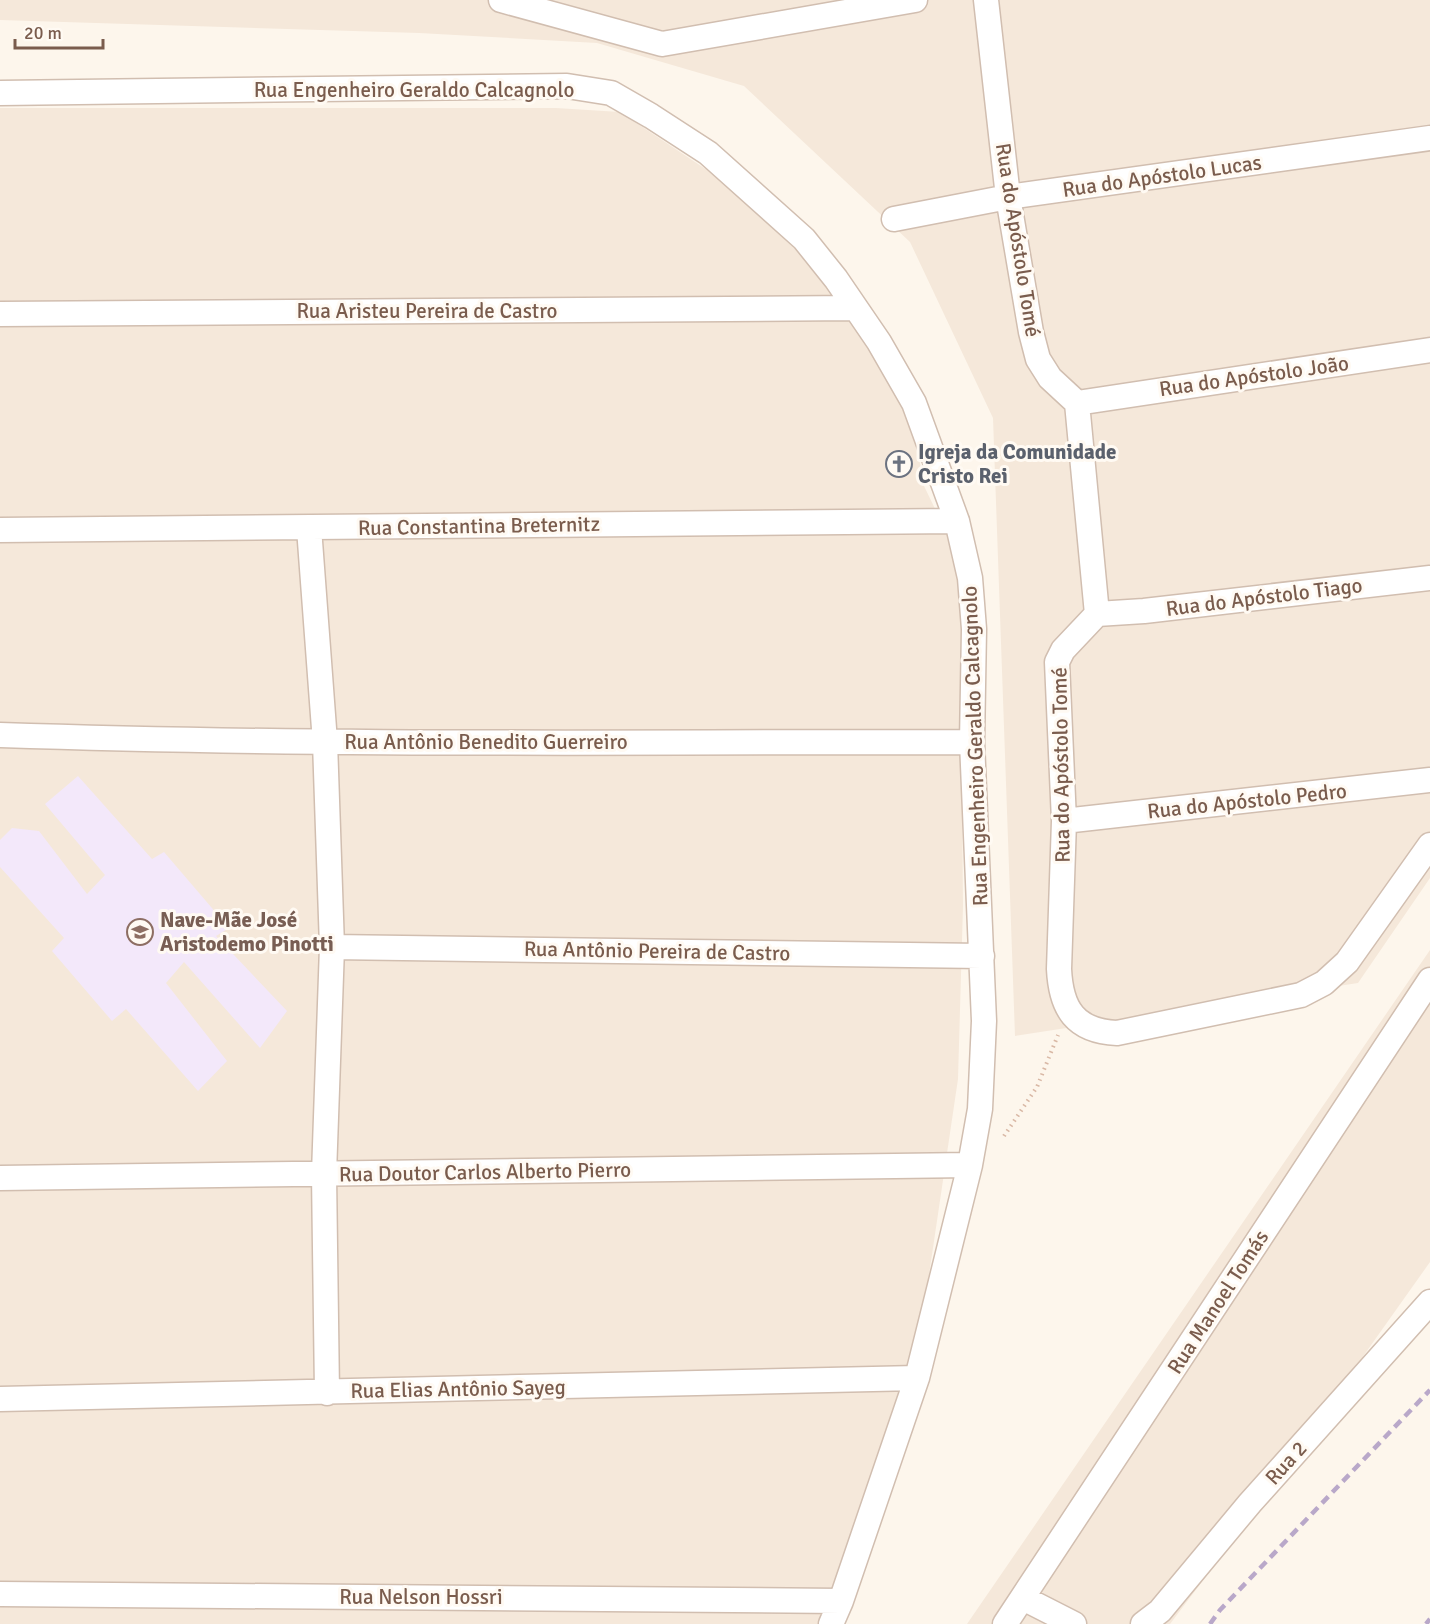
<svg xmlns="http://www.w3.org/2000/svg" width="1430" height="1624" viewBox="0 0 1430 1624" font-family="Signika,sans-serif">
<rect width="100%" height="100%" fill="#fdf6ec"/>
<path fill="#f5e8da" d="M0,0H1430V878L1358,983L1015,1036L993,418L910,242L744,86L597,43L419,33L0,20Z
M0,108H556L620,112L707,170L746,202L825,278L858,330L913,424L924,486L955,550L965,617L961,686L963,906L958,1079L914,1376L844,1567L818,1624H0Z
M1430,950V1262L1220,1558L1170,1624H967Z"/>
<path fill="#f3e8fa" d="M78,776L152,859L164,852L229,928L216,936L287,1011L260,1048L184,962L166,983L227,1061L198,1091L126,1009L112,1021L52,951L64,938L0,867V840L12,828L39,831L87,894L105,875L45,804Z"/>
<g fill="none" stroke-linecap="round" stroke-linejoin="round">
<defs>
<path id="minor" d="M501,0L662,44L915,0
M986,0L1008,197L1031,332L1038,359L1050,378L1077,403L1097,614
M0,93L567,86L611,93L651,116L708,153L804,239L836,279L879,342L914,403L957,521L970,578L974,629L972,742L984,1021L980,1109L970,1165L917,1378L841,1601L831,1624
M894,219L1008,197L1430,138
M0,314L855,308
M1077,403L1430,350
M309,528L325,742L332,947L324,1174L327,1393
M0,530L957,521
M1097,614L1063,650L1057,662L1064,821L1059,969C1061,1009 1075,1031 1117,1033L1301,995L1324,983L1347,962L1430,845
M1097,614L1144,611L1430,578
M0,735C324,746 648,742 972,742
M1064,821L1430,780
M332,947L982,956
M0,1178L970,1165
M0,1399L917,1378
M0,1594L841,1601
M1023,1598L1074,1624
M1005,1624L1430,980
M1143,1624L1160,1611L1250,1503L1430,1302"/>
</defs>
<use href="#minor" stroke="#d1beb0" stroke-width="27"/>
<path stroke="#d9b8a5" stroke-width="4" stroke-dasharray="1.5 4.5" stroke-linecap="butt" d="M1004,1136L1037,1087L1058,1035"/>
<use href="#minor" stroke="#fff" stroke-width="24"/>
<path stroke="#b9a8c9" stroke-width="4.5" stroke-dasharray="9 6" stroke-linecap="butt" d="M1210,1624L1220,1610L1430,1390
M1426,1624L1430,1619"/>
</g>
<defs>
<symbol id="church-ring" viewBox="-11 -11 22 22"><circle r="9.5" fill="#fffaf3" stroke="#6b7280" stroke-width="1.5"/><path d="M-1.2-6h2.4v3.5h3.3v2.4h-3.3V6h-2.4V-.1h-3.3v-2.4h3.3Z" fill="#6b7280"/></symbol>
<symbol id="school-ring" viewBox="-11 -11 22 22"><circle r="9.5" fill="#fffaf3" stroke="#8d6e63" stroke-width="1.5"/><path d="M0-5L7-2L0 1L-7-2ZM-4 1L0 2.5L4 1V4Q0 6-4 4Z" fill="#8d6e63"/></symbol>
</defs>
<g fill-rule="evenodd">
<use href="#church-ring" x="884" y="449" width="30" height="30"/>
<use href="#school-ring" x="125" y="917" width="30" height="30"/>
</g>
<g text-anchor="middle" stroke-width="6" stroke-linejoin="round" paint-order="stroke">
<g font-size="21" fill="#7a5c4d" stroke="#fffaf3">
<text x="414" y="97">Rua Engenheiro Geraldo Calcagnolo</text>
<text transform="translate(1162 176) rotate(-8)" y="7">Rua do Apóstolo Lucas</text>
<text transform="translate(1018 240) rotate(81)" y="7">Rua do Apóstolo Tomé</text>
<text x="427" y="318">Rua Aristeu Pereira de Castro</text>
<text transform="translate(1254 376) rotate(-8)" y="7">Rua do Apóstolo João</text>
<text transform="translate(479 526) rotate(-1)" y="7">Rua Constantina Breternitz</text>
<text transform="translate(1264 597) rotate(-7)" y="7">Rua do Apóstolo Tiago</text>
<text x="486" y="749">Rua Antônio Benedito Guerreiro</text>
<text transform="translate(975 746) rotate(-92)" y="7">Rua Engenheiro Geraldo Calcagnolo</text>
<text transform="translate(1061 765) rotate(-91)" y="7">Rua do Apóstolo Tomé</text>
<text transform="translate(1247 801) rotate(-6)" y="7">Rua do Apóstolo Pedro</text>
<text transform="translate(657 951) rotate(1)" y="7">Rua Antônio Pereira de Castro</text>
<text transform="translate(485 1172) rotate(-1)" y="7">Rua Doutor Carlos Alberto Pierro</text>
<text transform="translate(1218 1302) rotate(-57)" y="7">Rua Manoel Tomás</text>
<text transform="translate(458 1389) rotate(-1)" y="7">Rua Elias Antônio Sayeg</text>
<text transform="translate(1286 1463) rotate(-48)" y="7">Rua 2</text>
<text x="421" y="1604">Rua Nelson Hossri</text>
</g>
<g font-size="21" font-weight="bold" fill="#5b616d" stroke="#fffaf3" text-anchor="start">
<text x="918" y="459">Igreja da Comunidade<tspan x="918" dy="24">Cristo Rei</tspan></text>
</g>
<g font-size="21" font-weight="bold" fill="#785e54" stroke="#fffaf3" text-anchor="start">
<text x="160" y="927">Nave-Mãe José<tspan x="160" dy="24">Aristodemo Pinotti</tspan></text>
</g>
</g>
<path d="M15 39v9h88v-9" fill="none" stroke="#7a5c4d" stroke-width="3"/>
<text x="24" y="39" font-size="18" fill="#7a5c4d" stroke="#fffaf3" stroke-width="4.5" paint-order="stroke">20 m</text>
</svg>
